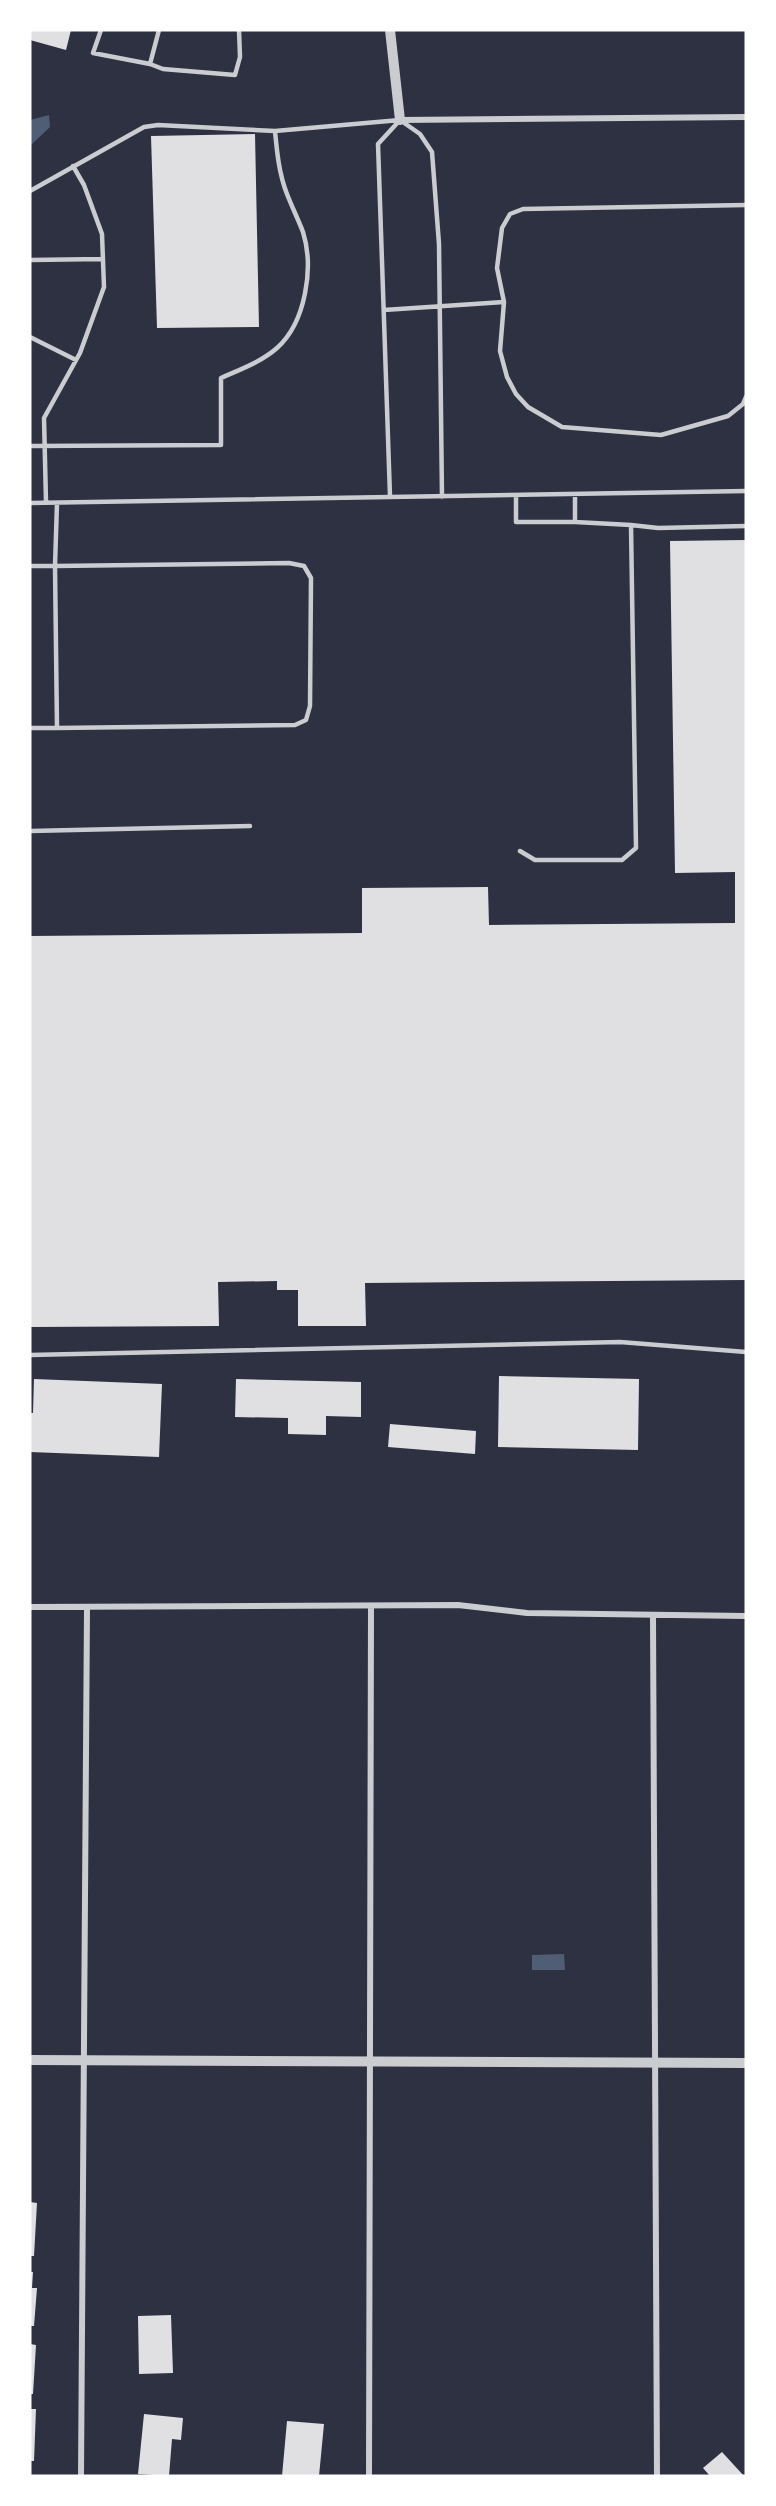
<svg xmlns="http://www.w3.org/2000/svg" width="776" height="2506" viewBox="0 0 776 2506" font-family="Lato,sans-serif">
<rect width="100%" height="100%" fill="#2d3142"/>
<path fill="#4f5d75" d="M49,115L50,127L30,146V120Z
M564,1954L565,1970H532V1955Z"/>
<path fill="#e0e0e3" d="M30,30H71L66,50L30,40Z
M255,134L259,327L157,328L151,136Z
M746,540V1280L365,1283L366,1326H298V1290H277V1281L218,1282L219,1326L30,1327V936L362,933V888L488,887L489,925L735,923V872L675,873L670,541Z
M499,1376L639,1379L638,1450L498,1447Z
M34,1379L162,1384L159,1457L30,1452V1413H33Z
M236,1379L361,1382V1417L326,1416V1435L288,1434V1418L235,1417Z
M390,1424L476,1431L475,1454L388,1447Z
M30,2202L37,2203L34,2256H30Z
M30,2272H33L32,2288H37L34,2326H30Z
M171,2315L173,2373L139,2374L138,2316Z
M30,2344L36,2345L33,2394H30Z
M30,2409H36L34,2461H30Z
M144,2414L183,2418L181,2440L172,2439L169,2476L138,2474Z
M287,2421L324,2424L319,2476H282Z
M722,2452L744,2476H710L703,2468Z"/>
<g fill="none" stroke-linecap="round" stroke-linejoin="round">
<path stroke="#caccd0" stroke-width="4.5" d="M101,30L93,53L150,64
M159,30L150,64L163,69L235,75L240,57L239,30
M30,191L144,127L158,125L275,131L400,120L420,134L432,152L439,244L442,497
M746,205L523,209L510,214L502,228L497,268L504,302L500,351L507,377L516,394L528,407L562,427L661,435L728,416L743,404L746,397
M30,260L103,259
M384,310L504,302
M30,337L76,360
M30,446L221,445V378C241,369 261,362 277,348C306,322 314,267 303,232C298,219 292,207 287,194C279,174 277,152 275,131
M390,496L378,144L400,120
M516,496V522H575
M46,502L44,418L80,353L104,287L102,234L84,185L73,166
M30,503L746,491
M631,525L658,528L746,526
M30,566H55L289,563L304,566L311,578L310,706L306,720L295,725L57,728L55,566L57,503
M30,728H57
M30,831L250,826
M520,851L535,860H622L636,848L631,525L575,522V494
M30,1355L620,1342L746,1352"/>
<path stroke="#caccd0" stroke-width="6" d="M400,120L746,117
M30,1607L458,1605L527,1613L746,1616
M653,1615L657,2476
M81,2476L87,1608
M369,2476L371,1606"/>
<path stroke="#caccd0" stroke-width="10" d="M390,30L400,120
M30,2060L746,2063"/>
</g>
<rect width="776" height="2506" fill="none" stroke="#ffffff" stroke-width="63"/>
</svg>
